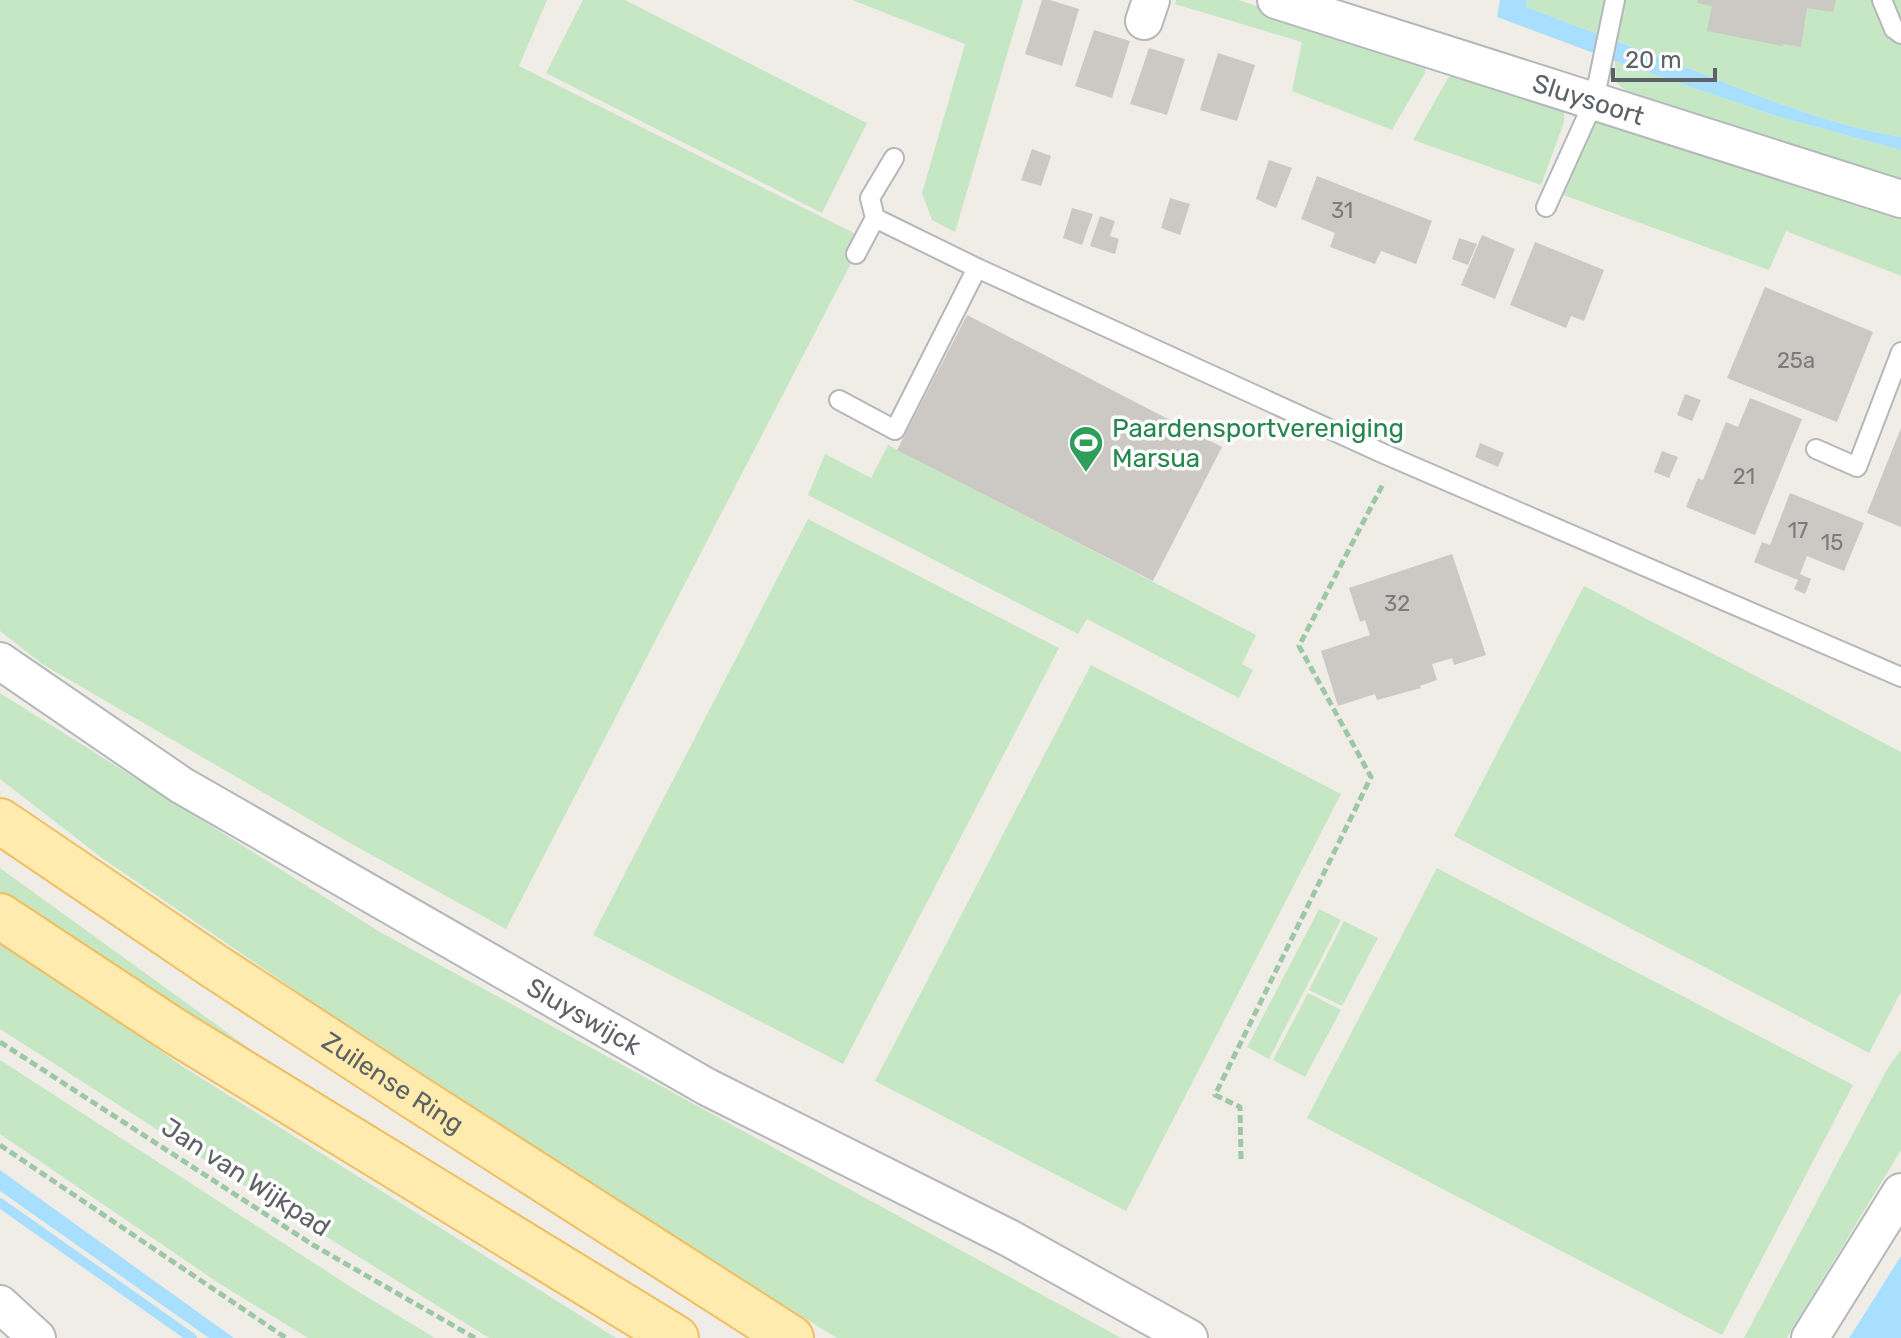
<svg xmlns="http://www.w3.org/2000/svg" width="1901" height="1338" viewBox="0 0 1901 1338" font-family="Rubik,sans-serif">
<rect width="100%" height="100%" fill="#f0ede7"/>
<path fill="#c6e7c4" d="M0,0H547L519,66L864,238L506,929L350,843L42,664L0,631Z
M583,0H625L867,123L822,213L546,73Z
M852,0H1023L955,232L932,220L922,193L965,44Z
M1176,0H1238L1421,58L1425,65V73L1392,130L1292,91L1302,42L1175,4Z
M1527,0H1901V137C1823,124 1748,92 1675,63C1625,43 1576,26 1526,7Z
M1615,61L1779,117L1901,150V180L1684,110L1632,96L1616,82Z
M1456,73L1555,102L1564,111V122L1541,185L1413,140L1448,78Z
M1595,118L1901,212V276L1786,231L1769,270L1558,193Z
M888,445L1256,635L1242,664L1253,670L1239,698L1087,619L1078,634L808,495L825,454L871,478Z
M808,519L1059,648L843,1064L593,935Z
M1584,586L1901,752V992L1869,1053L1454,836Z
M1091,665L1341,794L1126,1211L875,1081Z
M0,693L380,932L1121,1338H837L514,1140L102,858L0,779Z
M0,868L319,1099L0,899Z
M1437,868L1853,1085L1722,1335L1307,1118Z
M1319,909L1341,920L1269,1059L1247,1047Z
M1344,921L1378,938L1342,1006L1309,990Z
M0,939L185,1068L616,1338H489L253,1191L0,1029Z
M1308,993L1341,1010L1305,1077L1273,1060Z
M1901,1050V1150L1787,1338H1744L1889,1066Z
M0,1060L354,1289L435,1338H308L217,1282L0,1134Z"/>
<path fill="#a8dffe" d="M1500,0H1527L1526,7C1576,26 1626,44 1675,63C1748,92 1823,124 1901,137V150L1779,117L1615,61L1497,17Z
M0,1170L234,1338H209L0,1191Z
M1901,1256V1338H1849L1853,1332Z"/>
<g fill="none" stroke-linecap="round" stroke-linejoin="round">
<path stroke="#a8dffe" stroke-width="10" d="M0,1203L192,1338"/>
</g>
<path fill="#ccc8c4" d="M1042,0H1050L1079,9L1062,66L1025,54Z
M1698,0H1836L1833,12L1807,8L1801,47L1783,44V46L1707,31L1712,6L1697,3Z
M1094,30L1130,41L1112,98L1075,86Z
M1149,48L1185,59L1167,115L1130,104Z
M1218,53L1255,65L1237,121L1200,110Z
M1032,149L1051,156L1041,186L1021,180Z
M1269,160L1292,168L1276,208L1256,199Z
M1317,176L1432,221L1416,264L1381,251L1375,264L1330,247L1335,233L1301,219Z
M1170,198L1190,204L1180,235L1161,228Z
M1072,208L1093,214L1082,245L1063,238Z
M1100,216L1115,221L1110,236L1119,239L1115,254L1090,246Z
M1482,235L1515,249L1495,299L1461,285Z
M1459,238L1477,244L1468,265L1452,259Z
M1535,242L1604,270L1584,321L1571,316L1566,328L1510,305Z
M1765,287L1873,332L1837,422L1727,378Z
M967,315L1222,447L1153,581L897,450Z
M1685,394L1701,400L1692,421L1677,415Z
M1750,398L1802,419L1755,535L1686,507L1698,478L1703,480L1726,422L1738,427Z
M1901,428V527L1867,513Z
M1480,443L1504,453L1498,467L1475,457Z
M1662,451L1678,457L1669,478L1654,472Z
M1790,493L1864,523L1844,571L1807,556L1800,574L1811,579L1805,594L1794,589L1798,580L1754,562L1762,542L1770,545Z
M1452,554L1486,655L1454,665L1452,658L1432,664L1437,680L1420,686L1421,688L1377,700L1375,694L1338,706L1321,651L1370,635L1365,620L1360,622L1349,588Z"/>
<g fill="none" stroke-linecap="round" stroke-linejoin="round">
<defs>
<path id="lane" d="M1882,0L1894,29L1901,34
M894,158L870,198L875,218L977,268L1382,453L1901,677
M1546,207L1594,101L1615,0
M856,254L875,218
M839,400L895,430L977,268
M1816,449L1857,467L1901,352"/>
<g id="street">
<path id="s1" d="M1276,0L1901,199"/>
<path d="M1144,21L1151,0"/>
<path id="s2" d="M0,661L181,785L707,1087L1009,1238L1189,1338"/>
<path d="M0,1304L37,1338"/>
<path d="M1810,1338L1901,1192"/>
</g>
<g id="primary">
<path id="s3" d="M0,821L214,966L413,1096L791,1338"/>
<path d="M0,916L176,1032L676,1338"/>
</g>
</defs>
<use href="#lane" stroke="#b4b7bb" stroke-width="22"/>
<use href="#street" stroke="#b4b7bb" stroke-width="40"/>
<use href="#primary" stroke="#f1bd5f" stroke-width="48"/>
<path stroke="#9dc8a6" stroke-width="5" stroke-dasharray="8 4" stroke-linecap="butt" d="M0,1042L313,1245L475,1338
M0,1145L286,1338
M1241,1159L1240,1107L1215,1095L1371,777L1299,646L1384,482"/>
<use href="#lane" stroke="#fff" stroke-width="18"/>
<use href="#street" stroke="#fff" stroke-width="36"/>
<use href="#primary" stroke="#feebad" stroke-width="44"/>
</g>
<defs>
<symbol id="stadium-pin" viewBox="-11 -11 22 30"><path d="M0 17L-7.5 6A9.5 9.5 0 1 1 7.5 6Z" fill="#2e9e5b" stroke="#fff"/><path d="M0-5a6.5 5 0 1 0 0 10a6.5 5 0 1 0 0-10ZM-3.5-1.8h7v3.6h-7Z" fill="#fff"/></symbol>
</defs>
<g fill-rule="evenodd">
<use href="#stadium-pin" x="1066" y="423" width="40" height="54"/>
</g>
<g text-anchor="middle" stroke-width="7" stroke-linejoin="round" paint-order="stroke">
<g font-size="22" fill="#7a7c7e">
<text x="1342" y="218">31</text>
<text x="1796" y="368">25a</text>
<text x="1744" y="484">21</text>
<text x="1798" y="538">17</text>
<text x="1832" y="550">15</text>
<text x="1397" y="611">32</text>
</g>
<g font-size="26" fill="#5e6267" stroke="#fff">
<text dy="9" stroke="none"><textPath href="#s1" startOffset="328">Sluysoort</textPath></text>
<text dy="9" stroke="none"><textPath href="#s2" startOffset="684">Sluyswijck</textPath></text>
<text dy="9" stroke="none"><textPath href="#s3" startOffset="472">Zuilense Ring</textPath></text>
<text transform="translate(246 1177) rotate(33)" y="9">Jan van Wijkpad</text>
</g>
<g font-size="26" fill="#27864d" stroke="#fff" text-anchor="start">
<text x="1112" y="437">Paardensportvereniging<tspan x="1112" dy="30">Marsua</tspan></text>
</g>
</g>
<path d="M1613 68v12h102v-12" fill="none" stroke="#5e6267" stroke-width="4"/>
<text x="1625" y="68" font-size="24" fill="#5e6267" stroke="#ffffff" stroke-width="6" paint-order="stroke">20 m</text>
</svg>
